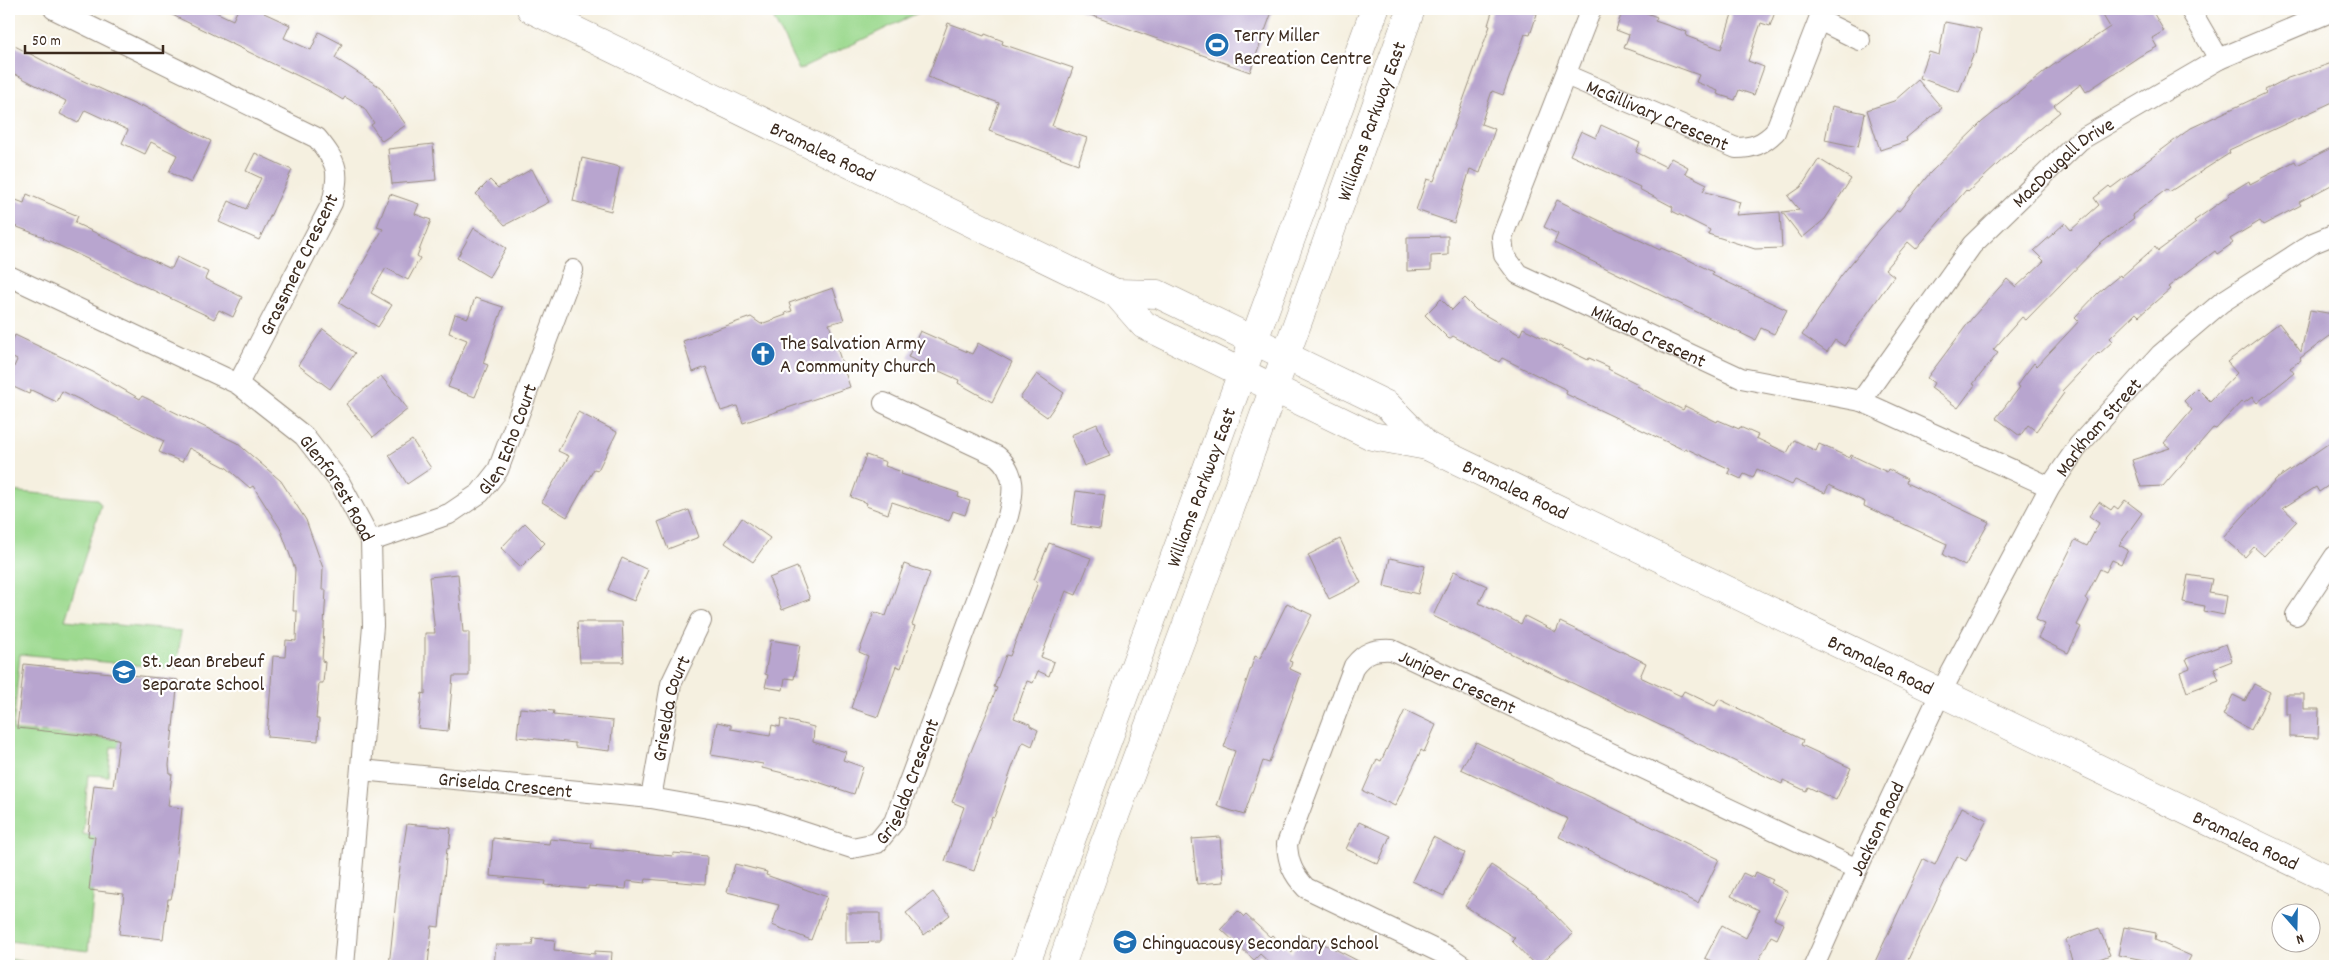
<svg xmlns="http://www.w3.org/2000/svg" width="2344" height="975" viewBox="0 0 2344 975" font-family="Dekko,sans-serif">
<rect width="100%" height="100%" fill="#fff"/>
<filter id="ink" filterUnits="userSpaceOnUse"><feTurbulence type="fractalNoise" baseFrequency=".02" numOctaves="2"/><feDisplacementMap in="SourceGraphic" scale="10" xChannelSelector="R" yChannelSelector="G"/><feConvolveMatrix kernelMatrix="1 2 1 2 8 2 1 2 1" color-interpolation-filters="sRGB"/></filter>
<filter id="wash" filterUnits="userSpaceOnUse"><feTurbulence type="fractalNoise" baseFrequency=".0096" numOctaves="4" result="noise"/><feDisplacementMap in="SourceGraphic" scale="20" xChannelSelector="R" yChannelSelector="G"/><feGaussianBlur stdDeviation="1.12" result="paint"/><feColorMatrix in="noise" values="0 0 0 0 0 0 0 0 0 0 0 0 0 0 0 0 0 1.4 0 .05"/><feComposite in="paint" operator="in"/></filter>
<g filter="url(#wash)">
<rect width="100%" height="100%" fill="#f5f0e0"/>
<path fill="#9bd98e" stroke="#6b8256" d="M769,9H926L799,70Z
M9,491L97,499L101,505L65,620L181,631L177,669L20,654L13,730L136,741V749L111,747L108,776L88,775L83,834L99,836L88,951L9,941Z
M9,959L48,966H9Z"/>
<g id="blocks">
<path fill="#b8a5cf" d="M160,9H209L233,20L238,9H266L264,13L290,25L284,38L311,50L319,32L342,44L335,58L380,87L406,125L382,141L371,125L374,123L364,108L345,97L343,100L323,88Z
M1079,9H1273L1250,72L1079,11Z
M1493,9H1523L1537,14L1530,35L1525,34L1503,95L1492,91L1481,124L1495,129L1480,173L1470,169L1454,223L1416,210L1427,179L1434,181L1490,26L1488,25Z
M1623,9H1636L1657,17L1655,21L1687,32L1686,36L1721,49L1732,14L1725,11L1726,9H1776L1770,26L1761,23L1748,61L1764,67L1754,95L1739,90L1735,100L1717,94L1718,91L1696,82L1699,75L1624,48L1629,35L1616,30Z
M2099,9H2151L2164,31L2152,38L2157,47L2140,56L2086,92L2081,84L2054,105L2060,112L2012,151L1968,192L1966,190L1916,249L1908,242L1885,269L1894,276L1844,346L1835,340L1827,352L1802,335L1841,276L1871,239L1897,210L1899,211L1930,173L1982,122L2052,66L2110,27Z
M1945,22L1981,29L1976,54L1974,53L1959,92L1920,78L1929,52L1939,55Z
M948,23L984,36L985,34L1003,41L1002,44L1073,68L1052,126L1087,138L1078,164L989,131L999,103L928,77Z
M9,43L77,78L140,107L141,105L211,141L191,183L169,172L177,155L151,142L145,154L122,143L128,130L85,110L78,123L60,114L66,101L9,71Z
M2335,62V101L2229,150L2230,153L2169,192L2167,189L2132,215L2134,218L2100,244L2026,320L2022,317L1993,350L1998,353L1973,384L1975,385L1958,408L1931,388L1934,383L1927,378L1972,318L2007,279L2016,287L2044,261L2034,251L2065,223L2071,230L2099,205L2094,198L2109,186L2111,188L2191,128L2266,93L2265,90L2288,78Z
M1918,80L1942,108L1906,138L1907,141L1880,150L1867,110L1894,101Z
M1832,106L1865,113L1858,147L1825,140Z
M1601,125L1640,143L1636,152L1666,167L1671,158L1688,167L1685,173L1707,184L1703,191L1740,202L1736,215L1780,212L1782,248L1755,249L1708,234L1710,230L1672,211L1673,207L1639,189L1640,187L1570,155L1581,131L1596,138Z
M433,144L436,180L392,184L388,149Z
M2335,146V183L2299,202L2301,205L2263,225L2260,221L2230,239L2233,243L2217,254L2215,251L2168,287L2170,289L2139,316L2136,313L2110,338L2113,341L2099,354L2098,353L2062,391L2064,393L2036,431L2028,425L2020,436L1996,418L2020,387L2017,385L2034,363L2037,366L2079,321L2075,317L2098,293L2120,275L2121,277L2155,247L2158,251L2196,223L2194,221L2229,196L2228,194L2249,181L2250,184L2295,161L2297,165Z
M255,153L292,170L259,240L219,222L229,201L246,209L261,178L246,171Z
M582,158L620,167L611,211L573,201Z
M1819,159L1851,179L1825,219L1802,238L1782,212L1799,210L1788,196L1801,187Z
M532,169L549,202L505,225L476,194L490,180L498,188Z
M27,194L78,216L75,223L169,268H172L177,257L208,272L205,279L242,297L233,317L219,310L214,319L43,238L44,237L9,224V211L13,199L24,203Z
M390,194L419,204L415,214L431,220L417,256L420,258L408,280L386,268L371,293L392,305L378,327L339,303L383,229L377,227Z
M1557,200L1660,250L1661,248L1689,260L1713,272L1712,275L1787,310L1774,334L1761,328L1755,340L1554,243L1558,234L1544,227Z
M474,228L506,248L489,277L457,258Z
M1448,236V255L1431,256V270L1407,271V237Z
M833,288L844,320L829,324L850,387L743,423L737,406L721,411L706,367L693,372L683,341L751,317L761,324L786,315L785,313L792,311L789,303Z
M475,298L503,307L483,363L488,365L475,397L448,387L467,340L449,333L455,314L468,318Z
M1464,298L1476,310L1520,335L1523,328L1588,360L1589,358L1609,367L1608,369L1638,384L1637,386L1683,410L1685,406L1717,422L1718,420L1739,429L1740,427L1758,435L1756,438L1787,453L1794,440L1816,451L1819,444L1850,458L1851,455L1887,472L1888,469L1907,479L1906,483L1989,522L1965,566L1943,555L1947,544L1864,506L1865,502L1829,485L1825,493L1795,480L1792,485L1757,469L1753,478L1744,474L1741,479L1728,473L1730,469L1685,448L1684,450L1566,394L1567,390L1502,358L1499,362L1453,336L1449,339L1425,315L1441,299L1452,310Z
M2310,310L2333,314L2330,336L2300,358L2301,360L2290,368L2294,373L2257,403L2252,397L2244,403L2242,401L2216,429L2213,428L2163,486L2141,487L2132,460L2170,448L2164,443L2192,410L2184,401L2197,388L2210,401L2237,373L2227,362L2279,323L2301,352Z
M323,329L355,353L330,389L298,365Z
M920,331L972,354L978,343L1012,362L992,402L958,383L959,380L908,357Z
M15,335L93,372L140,399L142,396L237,443L281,481L306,520L323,568L322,590H326L322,661L325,662L323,683H319L316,719H319L318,741L267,737L273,656L285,657L286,640L296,641L297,611H293L295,569L280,528L253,486L250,488L227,468L189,448L182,462L159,452L164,441L62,391L57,402L31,390L29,394L9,385V378L17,360L9,356V348Z
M1037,374L1064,393L1047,417L1020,398Z
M381,376L408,409L373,437L346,404Z
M578,412L617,432L598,470L594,469L567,517L542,502L569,456L558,451Z
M1097,424L1110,456L1084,466L1071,435Z
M2335,439V481L2319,492L2316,487L2283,508L2297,521L2264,556L2254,547L2245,557L2223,538L2277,479Z
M412,440L431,468L407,484L389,455Z
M866,455L886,462L885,466L902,472L901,474L959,493L958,497L970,501L965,515L953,511L949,521L892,502L888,514L866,506L867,503L851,497Z
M1076,491L1105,495L1100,529L1071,525Z
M2125,500L2142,513L2119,545L2128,550L2121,564L2112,560L2106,572L2100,569L2085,599L2089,601L2077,625L2081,627L2068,653L2038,638L2045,624L2035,620L2056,576H2057L2075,540L2087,546L2099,523L2089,516L2099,502L2111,510L2114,506L2118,509Z
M689,510L699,537L668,549L658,522Z
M742,518L770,538L753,562L725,543Z
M525,523L545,543L521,567L501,548Z
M1340,539L1361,583L1329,599L1308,555Z
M1049,543L1091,558L1076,595L1066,591L1041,657L1054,662L1049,676L1038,671L1033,683L1027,681L1014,718L1030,724V726L1038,730L1032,746L1024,742L1021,744L994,817L992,816L974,871L945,861L964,807L952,802L967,761L997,688L994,687L1006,655L1010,656L1038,582L1034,580Z
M622,558L648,570L634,601L608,590Z
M1390,558L1425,566L1418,594L1384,586Z
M904,564L930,573L912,625L915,626L901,668L896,666L878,717L851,708L868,656L859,652L874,612L886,616Z
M797,567L810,599L782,610L769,578Z
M1454,571L1487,586L1479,603L1521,624L1525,616L1556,632L1560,622L1646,663L1640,677L1681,696L1684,691L1715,706L1719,699L1803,740L1801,745L1851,768L1836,800L1808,787L1806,791L1783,780L1782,784L1433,616Z
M458,574L463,632H469V676H453L448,731L418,728L422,693L425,694V633H435L429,577Z
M2188,575L2212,579L2209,593L2227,596L2224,615L2204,611L2205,606L2183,602Z
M1287,603L1312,615L1289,661L1292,662L1290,669L1301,674L1269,763L1263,761L1244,815L1217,806L1235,751L1224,747L1255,656L1260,658Z
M577,622H622L624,662H580Z
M771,640L800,645L794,679L785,678L783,690L765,687L768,675L765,674Z
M2226,644L2232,661L2214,668L2219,680L2187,692L2180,672L2190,668L2186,659Z
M24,664L178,680L169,765L170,774H172L168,806L182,808L173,890L171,899H168L163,939L119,934L124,894L89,890L95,837L88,836L94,785L113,787L119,739L17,728Z
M2254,684L2270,692L2251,730L2223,715L2233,695L2245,701Z
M2286,694H2304V709H2319L2318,738L2290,737V714H2286Z
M520,708L554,711L553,715L613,721L610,751L575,747V743L517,737Z
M1405,710L1436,725L1424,752L1421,750L1395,806L1363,791L1377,759L1381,761Z
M781,719L814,727L813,742L846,752L843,760L863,767L854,794L809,779L762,768L763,764L711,755L717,722L731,725V729L770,736L772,725L780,727Z
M1476,742L1719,859L1698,903L1559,837L1568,819L1461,769Z
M1962,807L1987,820L1966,861L1957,856L1905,966H1873L1923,859L1935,865Z
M1359,822L1390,836L1378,864L1346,849Z
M407,824L451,828L449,849L447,848L439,927L432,926L428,964L420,963V966H389L398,880Z
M1220,837L1224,882L1197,884L1192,839Z
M1433,837L1465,853L1444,896L1412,881Z
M493,838L549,844L550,839L592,843L591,848L673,856V853L707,856L705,884L646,879L645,883L627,881L626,889L588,886V889L545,885L546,881L490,876Z
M735,864L767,872L766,875L827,897L811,940L772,925L779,905L727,892Z
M1491,865L1536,895L1573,934L1538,966H1536L1512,941L1515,938L1465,906Z
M1756,872L1773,880L1771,883L1788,892L1774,919L1784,924L1777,939L1771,936L1756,966H1722L1705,958L1722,925L1746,938L1759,910L1731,896L1743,873L1754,878Z
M933,892L950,915L924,935L906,913Z
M1238,911L1244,917L1246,915L1270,937L1272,935L1292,953L1299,934L1333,948L1368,966H1273L1260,954L1254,960L1221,929Z
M846,913H880V942L846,943Z
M2124,927L2156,933L2155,940L2191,956L2186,966H2158L2160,963L2118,955Z
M2099,928L2110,955L2081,966H2075L2066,940Z
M533,938L555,940L554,950L595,954V951L612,952L611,966H494L496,945H532Z"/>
</g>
</g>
<g filter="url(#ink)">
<use href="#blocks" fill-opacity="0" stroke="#988d7f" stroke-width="1"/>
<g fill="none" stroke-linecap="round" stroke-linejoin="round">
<defs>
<g id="minor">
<path d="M54,9L317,138C338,164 340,171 332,203L238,384"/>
<path id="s1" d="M1591,9L1502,237L1504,255L1518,274L1741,378L1861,401L2050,487"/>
<path d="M2190,9L2219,59"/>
<path d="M1819,20L1860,40"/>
<path id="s2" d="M1566,75L1736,148C1753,148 1763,144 1775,132L1823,9"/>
<path id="s3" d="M9,276L238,384L304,436L339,481L371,541L373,626L344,966"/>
<path id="s4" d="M1861,401L1972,245L2080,140L2219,59L2335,10"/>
<path id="s5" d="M371,541L449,514L480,493L498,470L573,270"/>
<path d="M2296,615L2335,556"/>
<path id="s6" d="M361,770L651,798L754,816L852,848L877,843L894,822L1008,516C1014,493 1017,473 997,456L884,403"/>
<path id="s7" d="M651,798L671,684L701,621"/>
<path id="s8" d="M1463,966L1450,957L1306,888C1293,874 1288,863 1287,844L1354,666C1365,652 1374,649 1392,650L1857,869"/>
<path id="s9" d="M1814,966L1857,869L1941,692L2050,487L2079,445L2161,354L2222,302L2313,243L2335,234"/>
</g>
<g id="secondary">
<path id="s10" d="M531,9L1116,293L1144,325L1372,436L1427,446L2335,882"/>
<path d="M1116,293L1158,294L1387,405L1427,446"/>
<path id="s11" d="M1025,966L1375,9"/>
<path id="s12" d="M1061,966L1101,853L1229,512L1411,9"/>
</g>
</defs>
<use href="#minor" stroke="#988d7f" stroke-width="22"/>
<use href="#secondary" stroke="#988d7f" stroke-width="29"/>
<use href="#minor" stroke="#fff" stroke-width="20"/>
<use href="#secondary" stroke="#fff" stroke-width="28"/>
</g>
</g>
<defs>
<symbol id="stadium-disc" viewBox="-11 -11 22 22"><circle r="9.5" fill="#1f6fb2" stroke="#fff"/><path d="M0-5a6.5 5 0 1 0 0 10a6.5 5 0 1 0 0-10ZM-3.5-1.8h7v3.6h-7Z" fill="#fff"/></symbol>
<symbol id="church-disc" viewBox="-11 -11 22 22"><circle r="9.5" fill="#1f6fb2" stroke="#fff"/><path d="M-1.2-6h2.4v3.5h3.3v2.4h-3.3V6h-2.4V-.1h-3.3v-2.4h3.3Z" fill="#fff"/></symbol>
<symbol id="school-disc" viewBox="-11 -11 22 22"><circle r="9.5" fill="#1f6fb2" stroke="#fff"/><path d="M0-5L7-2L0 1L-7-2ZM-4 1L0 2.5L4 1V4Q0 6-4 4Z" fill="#fff"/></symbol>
</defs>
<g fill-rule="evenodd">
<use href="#stadium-disc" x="1203" y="31" width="28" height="28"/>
<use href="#church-disc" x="749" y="340" width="28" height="28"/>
<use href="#school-disc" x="110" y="658" width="28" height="28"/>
<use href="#school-disc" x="1111" y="928" width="28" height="28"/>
</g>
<g text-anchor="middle" stroke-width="4.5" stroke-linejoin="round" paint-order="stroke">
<g font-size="20" fill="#3b2a1e" stroke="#fff" text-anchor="start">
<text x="1234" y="41">Terry Miller<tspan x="1234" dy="23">Recreation Centre</tspan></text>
<text x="780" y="349">The Salvation Army<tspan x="780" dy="23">A Community Church</tspan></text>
<text x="142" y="667">St. Jean Brebeuf<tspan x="142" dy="23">Separate School</tspan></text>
<text x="1142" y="949">Chinguacousy Secondary School</text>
</g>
<g font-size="20" fill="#3b2a1e" stroke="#fff">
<text dy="7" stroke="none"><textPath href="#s2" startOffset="100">McGillivary Crescent</textPath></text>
<text dy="7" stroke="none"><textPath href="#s12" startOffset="900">Williams Parkway East</textPath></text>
<text dy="7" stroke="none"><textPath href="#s10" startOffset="325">Bramalea Road</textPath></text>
<text dy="7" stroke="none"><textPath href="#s4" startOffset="315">MacDougall Drive</textPath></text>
<text transform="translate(298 264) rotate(-64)" y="7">Grassmere Crescent</text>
<text dy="7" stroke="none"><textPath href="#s1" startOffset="431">Mikado Crescent</textPath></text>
<text dy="7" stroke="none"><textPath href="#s9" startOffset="611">Markham Street</textPath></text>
<text dy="7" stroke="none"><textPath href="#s5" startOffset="181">Glen Echo Court</textPath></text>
<text dy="7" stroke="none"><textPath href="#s11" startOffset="510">Williams Parkway East</textPath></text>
<text dy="7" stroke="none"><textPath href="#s10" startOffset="1101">Bramalea Road</textPath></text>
<text dy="7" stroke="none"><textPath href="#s3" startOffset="399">Glenforest Road</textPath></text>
<text dy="7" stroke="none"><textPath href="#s10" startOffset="1506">Bramalea Road</textPath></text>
<text dy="7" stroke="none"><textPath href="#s8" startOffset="531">Juniper Crescent</textPath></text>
<text dy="7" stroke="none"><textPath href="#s7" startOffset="92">Griselda Court</textPath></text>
<text dy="7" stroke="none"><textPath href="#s6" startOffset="594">Griselda Crescent</textPath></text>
<text dy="7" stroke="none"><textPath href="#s6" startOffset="145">Griselda Crescent</textPath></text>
<text dy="7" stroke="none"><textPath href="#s9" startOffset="151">Jackson Road</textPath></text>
<text dy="7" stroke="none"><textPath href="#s10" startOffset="1911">Bramalea Road</textPath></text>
</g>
</g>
<rect width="2344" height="975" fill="none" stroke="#fff" stroke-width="30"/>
<g transform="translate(2296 928) rotate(160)"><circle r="24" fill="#ffffff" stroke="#b1aaa5"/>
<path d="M0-4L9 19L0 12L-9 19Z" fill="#1f6fb2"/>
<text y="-8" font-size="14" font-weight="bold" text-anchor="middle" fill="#3b2a1e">N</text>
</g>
<path d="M25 45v8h138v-8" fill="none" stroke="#3b2a1e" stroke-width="2.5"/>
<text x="32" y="45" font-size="15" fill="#3b2a1e" stroke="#ffffff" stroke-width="4" paint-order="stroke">50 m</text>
</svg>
